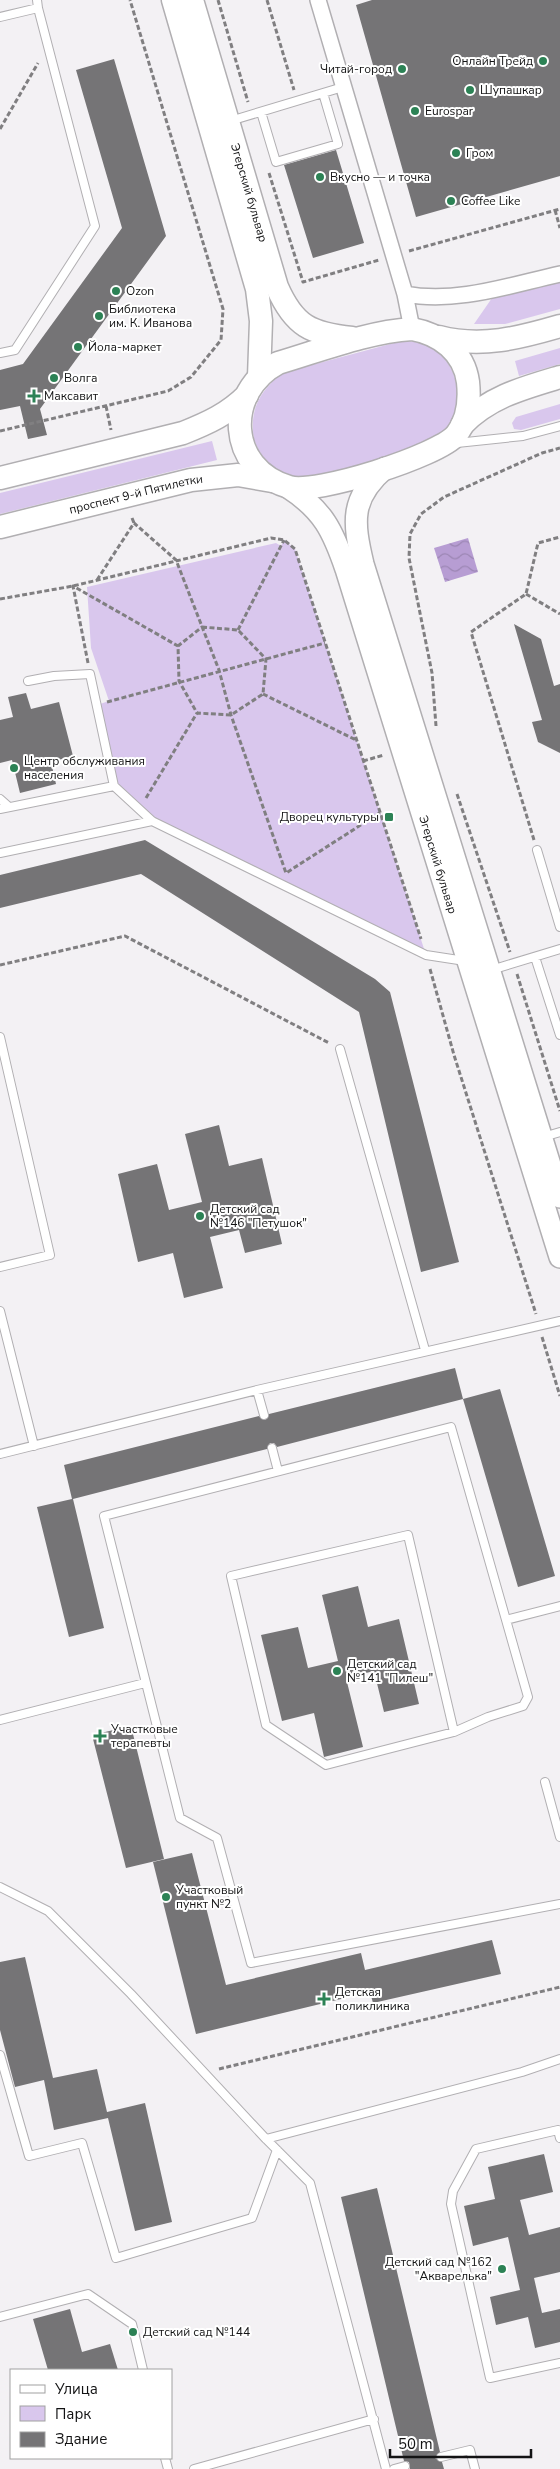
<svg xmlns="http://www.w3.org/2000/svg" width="560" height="2469" viewBox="0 0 560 2469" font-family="'Nunito Sans',sans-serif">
<defs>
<pattern id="water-waves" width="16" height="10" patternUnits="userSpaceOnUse" patternTransform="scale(1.25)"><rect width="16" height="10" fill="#b79dd3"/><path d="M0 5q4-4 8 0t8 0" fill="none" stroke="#9c86b4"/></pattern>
</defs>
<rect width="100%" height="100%" fill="#f3f1f4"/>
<path fill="#d9c7ed" d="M560,281V309L505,324H474L492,298Z
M405,340C413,342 424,343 431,347C462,365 467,413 439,437C436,440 430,442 425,444C397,453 369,462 341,471C332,474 321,480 312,480C285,482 254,458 253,431C251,405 263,389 282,373Z
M560,348V364L519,376L515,361Z
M560,404V419L521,430L514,429L512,423L516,417Z
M212,441L217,460L0,514V493Z
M284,540L295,549L426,955L152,821L114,786L97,705L109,701L91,648L87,587L276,543L281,546Z"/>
<path fill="url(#water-waves)" d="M468,538L478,572L445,582L434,548Z"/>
<path fill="#757476" d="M372,0H560V176L416,217L356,5Z
M114,59L166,236L40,409L47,435L28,439L20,406L0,410V370L23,364L122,228L76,70Z
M336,150L364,243L313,258L284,165Z
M514,624L541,639L554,686L560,684V753L538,742L532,722L542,720Z
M26,693L31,709L59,702L73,756L51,762L56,784L20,793L12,760L0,763V720L13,717L8,697Z
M145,840L375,979L390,992L459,1262L421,1272L359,1012L141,874L0,908V875Z
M219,1125L229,1166L262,1158L282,1244L245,1253L239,1230L210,1237L223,1288L184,1298L173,1253L138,1262L118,1174L157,1164L169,1210L202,1202L185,1134Z
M455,1368L463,1399L277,1447L274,1443H270L267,1449L73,1499L104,1628L69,1637L37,1507L72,1499L64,1465L259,1416L265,1420L269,1414Z
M500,1389L555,1576L518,1587L463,1399Z
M358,1586L368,1627L399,1619L419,1704L384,1712L374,1671L346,1678L363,1747L324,1757L314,1713L282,1721L261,1635L298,1627L308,1668L338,1661L322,1595Z
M131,1726L164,1859L126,1868L92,1735Z
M192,1853L226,1985L361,1953L365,1970L492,1940L501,1974L373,2003L370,1992L196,2034L153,1862Z
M25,1957L53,2078L97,2069L107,2112L145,2103L172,2222L135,2231L108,2118L54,2130L44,2080L15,2087L0,2030V1962Z
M544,2154L553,2192L520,2200L529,2235L560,2227V2272L534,2278L542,2313L560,2309V2342L535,2348L528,2317L496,2325L490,2297L520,2290L508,2237L473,2246L464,2206L495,2199L488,2167Z
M377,2188L440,2452L435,2458L442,2462L444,2469H410L409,2462L404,2461L341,2197Z
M70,2309L82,2352L110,2344L118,2370H48L33,2319Z"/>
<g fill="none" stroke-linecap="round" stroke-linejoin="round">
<defs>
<path id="lane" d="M0,17L38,8L37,0
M261,112L276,162L338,144L323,93
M230,121L343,87
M0,353L15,350L95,226L38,8
M457,443L523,436L560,426
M114,786L152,821L426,955L465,961
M0,799L9,807
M0,809L114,786L90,674L54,676L28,681
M537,850L560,927
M0,853L152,821
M535,957L560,1035
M491,970L560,949
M0,1037L50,1255L0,1267
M340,1049L425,1350
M543,1137L560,1132
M0,1311L34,1446
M257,1390L264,1415
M272,1448L278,1471
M0,1454L257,1390L560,1321
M506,1620L560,1606
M0,1720L145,1683
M454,1732L408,1535L231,1576L266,1725L326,1765L454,1732L488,1717L523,1706L528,1697L451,1427L104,1516L180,1818L217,1838L251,1963L560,1904
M545,1782L560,1837
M0,1887L48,1911L131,1994L266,2139L310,2183L386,2469
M0,2055L29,2156L82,2143L116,2258L252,2218L277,2150
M560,2138L558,2130L476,2149L453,2191L451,2204L490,2378L560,2363
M266,2139L522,2072L560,2059
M0,2317L88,2294L132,2324L143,2370
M441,2457L470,2450L475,2469
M165,2458L168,2469
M194,2469L374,2419
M394,2469L405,2466"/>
<path id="street" d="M318,0L405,294L412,329
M405,294C456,304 510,285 560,274"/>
<g id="secondary">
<path d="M385,468C350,498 353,522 363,564L560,1197"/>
<path id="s1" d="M289,488C323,510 333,531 346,569L560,1257"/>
</g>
<g id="primary">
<path d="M173,0L257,289L261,321L259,377"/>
<path id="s2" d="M192,0L277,287C294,326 311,334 352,338"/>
<path d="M412,329C440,334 464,352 468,382C470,401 468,420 456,435C438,456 315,495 289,487C227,469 224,392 278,363C322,350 367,332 412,329Z"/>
<path d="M439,337C481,348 519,338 560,326"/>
<path d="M462,425C489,397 523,388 560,377"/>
<path d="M0,478L183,433C208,423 228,414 247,395"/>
<path id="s3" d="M0,527L191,480L238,475L272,481"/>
</g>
</defs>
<use href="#lane" stroke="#b1afb2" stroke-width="10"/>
<use href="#street" stroke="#b1afb2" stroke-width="18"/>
<use href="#secondary" stroke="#b1afb2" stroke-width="24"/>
<use href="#primary" stroke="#b1afb2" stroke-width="25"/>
<path stroke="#807f81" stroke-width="3" stroke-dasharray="5 2.5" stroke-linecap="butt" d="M218,0L248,102
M267,0L294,90
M0,129L38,63
M269,173L303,282L379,260
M555,210L560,228
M409,251L560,209
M106,406L111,430
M0,431L168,391L191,377L221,340L223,309L130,0
M132,518L134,523
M97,580L134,523L176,560L219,670L231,715L286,873L381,812
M526,594L560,614
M0,599L73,586L271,538L284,540L295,549L421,939
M202,627L238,630L266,659L263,694L231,715L197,713L179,681L178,646Z
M238,630L284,540
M88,663L73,586L178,646
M263,694L356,740
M107,702L325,643
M436,726L432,673L409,558L410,534L421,514L444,497L542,453L560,448
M363,761L384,755
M457,794L510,952
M146,798L197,713
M534,840L471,632L526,594L538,543L560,537
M0,965L125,936L329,1043
M430,969L454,1055L536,1314
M517,974L560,1111
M542,1337L560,1396
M219,2069L560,1987"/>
<use href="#lane" stroke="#fff" stroke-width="8"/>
<use href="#street" stroke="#fff" stroke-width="15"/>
<use href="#secondary" stroke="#fff" stroke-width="21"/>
<use href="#primary" stroke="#fff" stroke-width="22"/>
</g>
<g fill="#2c8255" stroke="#fff" stroke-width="2">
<circle cx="543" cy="61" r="5"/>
<circle cx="402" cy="69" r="5"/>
<circle cx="470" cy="90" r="5"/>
<circle cx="415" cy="111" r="5"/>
<circle cx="456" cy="153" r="5"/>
<circle cx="320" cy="177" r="5"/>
<circle cx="451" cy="201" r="5"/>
<circle cx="116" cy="291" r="5"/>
<circle cx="99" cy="316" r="5"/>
<circle cx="78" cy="347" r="5"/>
<circle cx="54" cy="378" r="5"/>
<path d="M31.5 388.5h5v5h5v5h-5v5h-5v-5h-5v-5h5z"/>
<circle cx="14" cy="768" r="5"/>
<rect x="384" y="812" width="10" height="10" rx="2.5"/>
<circle cx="200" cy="1216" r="5"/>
<circle cx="337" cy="1671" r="5"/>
<path d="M97.5 1728.5h5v5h5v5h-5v5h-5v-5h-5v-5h5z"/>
<circle cx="166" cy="1897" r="5"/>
<path d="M321.5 1991.5h5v5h5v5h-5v5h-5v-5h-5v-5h5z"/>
<circle cx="502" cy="2269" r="5"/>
<circle cx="133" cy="2332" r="5"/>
</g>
<g text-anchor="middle" stroke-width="4" stroke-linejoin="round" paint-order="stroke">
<g font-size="12" fill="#131314" stroke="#fff" text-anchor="start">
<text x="533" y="65" text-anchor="end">Онлайн Трейд</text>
<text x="392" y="73" text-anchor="end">Читай-город</text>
<text x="480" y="94">Шупашкар</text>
<text x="425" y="115">Eurospar</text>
<text x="466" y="157">Гром</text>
<text x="330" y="181">Вкусно — и точка</text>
<text x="461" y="205">Coffee Like</text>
<text x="126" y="295">Ozon</text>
<text x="109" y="313">Библиотека<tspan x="109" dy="14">им. К. Иванова</tspan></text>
<text x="88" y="351">Йола-маркет</text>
<text x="64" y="382">Волга</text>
<text x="44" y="400">Максавит</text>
<text x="24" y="765">Центр обслуживания<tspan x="24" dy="14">населения</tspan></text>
<text x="379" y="821" text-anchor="end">Дворец культуры</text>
<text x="210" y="1213">Детский сад<tspan x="210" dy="14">№146 "Петушок"</tspan></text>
<text x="347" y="1668">Детский сад<tspan x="347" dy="14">№141 "Пилеш"</tspan></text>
<text x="111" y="1733">Участковые<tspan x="111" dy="14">терапевты</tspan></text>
<text x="176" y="1894">Участковый<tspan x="176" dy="14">пункт №2</tspan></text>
<text x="335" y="1996">Детская<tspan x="335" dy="14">поликлиника</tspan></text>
<text x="492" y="2266" text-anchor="end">Детский сад №162<tspan x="492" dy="14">"Акварелька"</tspan></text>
<text x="143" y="2336">Детский сад №144</text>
</g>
<g font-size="12" fill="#131314" stroke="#fff">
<text dy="4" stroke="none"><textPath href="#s2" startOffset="201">Эгерский бульвар</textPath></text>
<text dy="4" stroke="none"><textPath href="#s3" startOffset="140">проспект 9-й Пятилетки</textPath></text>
<text dy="4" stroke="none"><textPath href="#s1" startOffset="411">Эгерский бульвар</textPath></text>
</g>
</g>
<rect x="10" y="2369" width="162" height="90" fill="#ffffff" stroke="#a1a1a1"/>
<rect x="20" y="2385" width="25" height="8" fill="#ffffff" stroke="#a1a1a1"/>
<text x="55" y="2394" font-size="15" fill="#131314">Улица</text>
<rect x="20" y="2406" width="25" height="15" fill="#d9c7ed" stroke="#a1a1a1"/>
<text x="55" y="2419" font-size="15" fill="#131314">Парк</text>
<rect x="20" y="2432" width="25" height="15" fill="#757476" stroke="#a1a1a1"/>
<text x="55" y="2444" font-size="15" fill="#131314">Здание</text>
<path d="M390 2449v8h141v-8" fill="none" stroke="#131314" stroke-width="2.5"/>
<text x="398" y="2449" font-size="15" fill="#131314" stroke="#ffffff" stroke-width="4" paint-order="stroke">50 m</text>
</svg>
